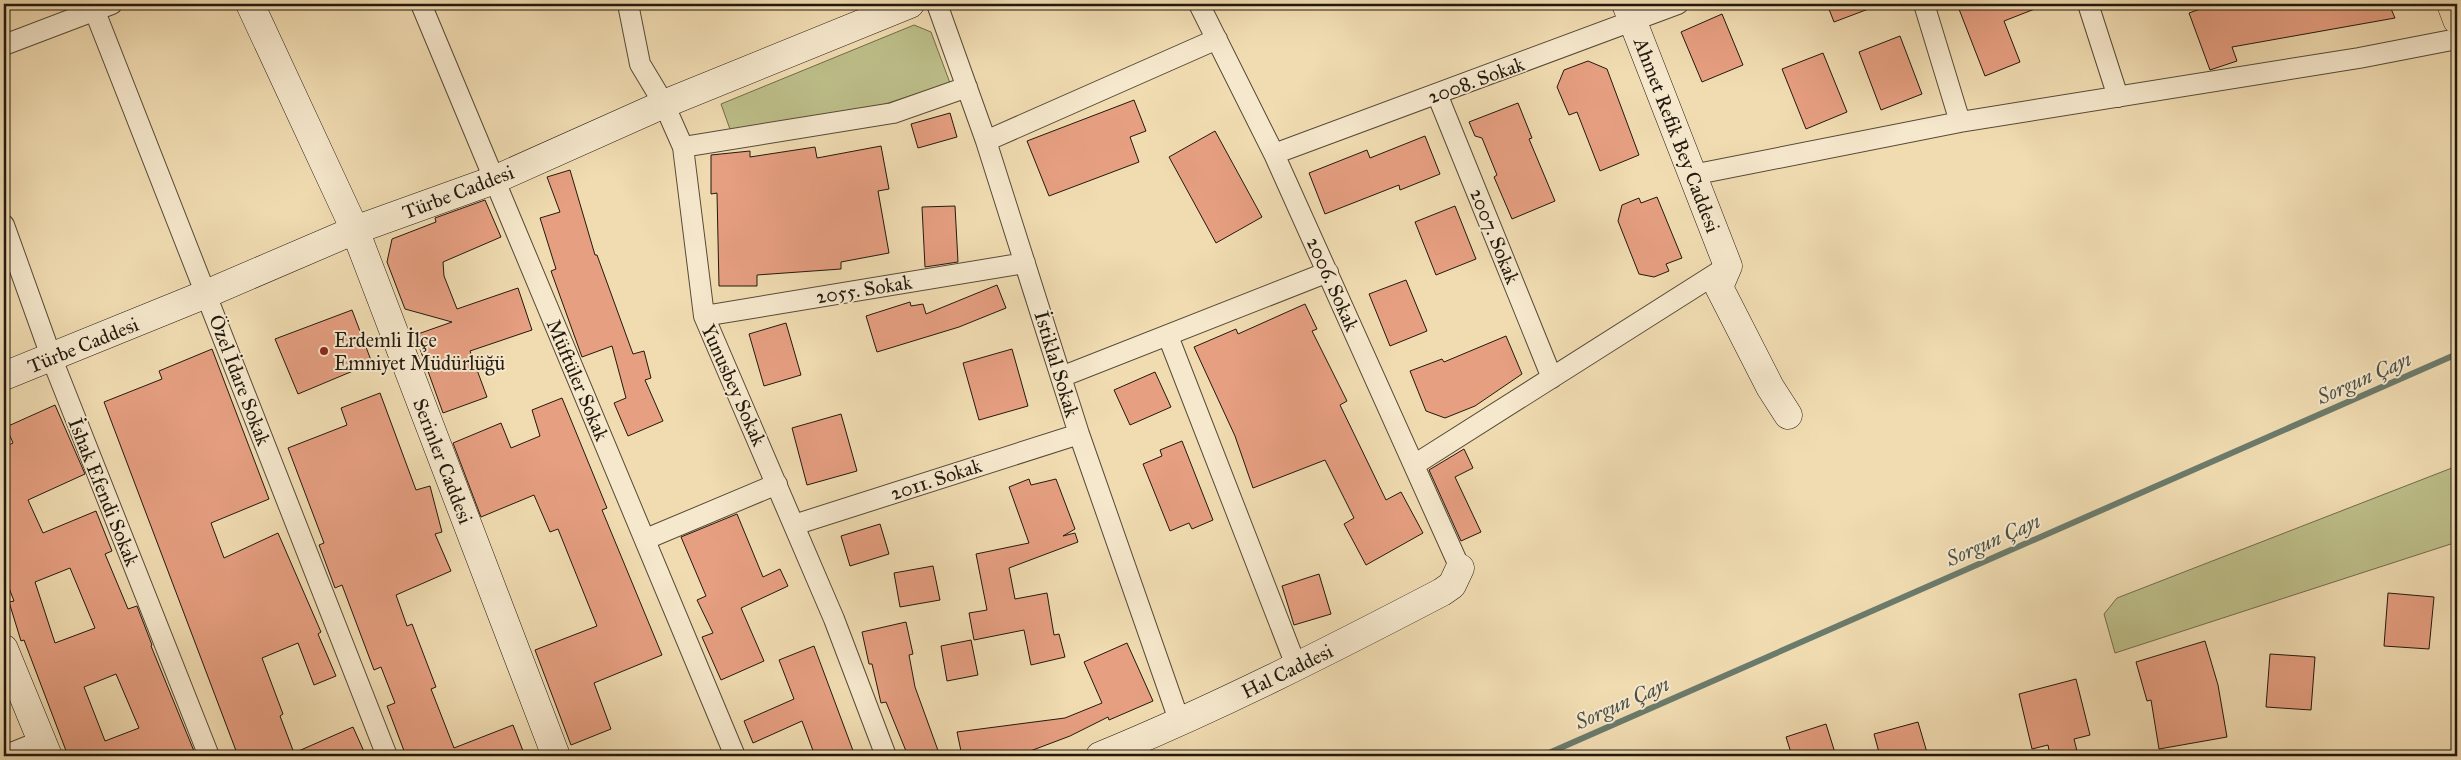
<svg xmlns="http://www.w3.org/2000/svg" width="2461" height="760" viewBox="0 0 2461 760" font-family="'IM FELL Great Primer',serif">
<rect width="100%" height="100%" fill="#f1dcb2"/>
<filter id="stains"><feTurbulence type="fractalNoise" baseFrequency=".004" numOctaves="4"/><feColorMatrix values="0 0 0 0 .2 0 0 0 0 .09 0 0 0 0 .02 0 0 0 .5 -.17"/></filter>
<radialGradient id="worn" r=".72"><stop offset=".6" stop-color="#630" stop-opacity="0"/><stop offset="1" stop-color="#630" stop-opacity=".3"/></radialGradient>
<path fill="#bdbf8a" stroke="#706c4c" d="M914,25L931,32L950,83L879,106L731,132L721,104Z
M2457,466V542L2115,653L2104,614L2117,598Z"/>
<g fill="none" stroke-linecap="round" stroke-linejoin="round">
<path stroke="#6b7b6c" stroke-width="6" d="M1542,756L2457,354"/>
</g>
<path fill="#e69f81" stroke="#22190e" fill-rule="evenodd" d="M1827,4H1878L1879,5L1834,22Z
M1957,4H2044L2045,5L2004,21L2020,62L1985,76Z
M2214,4H2389L2395,18L2232,47L2237,61L2210,70L2189,13Z
M1722,14L1743,65L1702,82L1681,32Z
M1900,36L1922,94L1881,110L1859,52Z
M1823,53L1847,112L1806,129L1782,69Z
M1588,61L1607,69L1639,155L1600,171L1577,112L1569,115L1557,87L1564,70Z
M1134,100L1146,131L1130,137L1139,162L1049,196L1027,141Z
M1518,103L1532,138L1529,139L1555,201L1512,219L1494,177L1497,175L1482,138L1475,136L1469,122Z
M950,113L957,137L918,148L911,124Z
M1215,131L1262,217L1216,243L1169,157Z
M1425,136L1440,174L1400,190L1399,185L1325,214L1309,173L1367,150L1370,158Z
M881,146L889,189L878,191L889,253L841,262V269L757,275V286H719L717,193L711,194V155L750,151V157L815,147L817,158Z
M570,170L595,255H597L633,354L644,351L651,378L645,380L663,421L628,436L614,403L626,398L612,346L582,357L551,271L556,269L540,218L560,212L547,177Z
M1657,197L1682,258L1666,264L1669,271L1654,277L1639,274L1618,221L1622,205L1639,198L1641,203Z
M485,200L501,237L443,262L444,276L457,309L518,288L532,330L470,351L487,397L443,413L415,335L452,322L405,309L387,262L392,239L436,222L435,218Z
M955,206L958,262L925,267L922,207Z
M1455,206L1476,259L1436,275L1415,222Z
M1406,280L1427,331L1390,346L1369,294Z
M997,285L1006,308L959,327L877,352L866,316L910,302L911,306L923,304L926,314Z
M1305,304L1317,329L1312,331L1347,401L1340,405L1386,500L1401,492L1423,533L1366,565L1344,524L1354,518L1325,460L1253,488L1235,436L1194,347L1236,329L1238,334Z
M352,310L372,363L298,394L275,339Z
M786,323L801,375L764,386L749,334Z
M1506,336L1522,374L1475,406L1445,418L1426,411L1410,371L1442,359L1444,362Z
M212,349L269,499L211,523L224,558L278,533L321,632L318,634L336,676L314,685L298,643L262,658L283,714L280,716L294,753L353,727L366,756H238L104,402L162,379L159,371Z
M1012,349L1028,406L979,420L963,363Z
M1155,372L1171,407L1130,425L1114,390Z
M380,393L416,490L430,486L442,532L435,534L451,571L396,595L407,626L412,624L436,687L431,689L454,748L513,725L525,756H406L387,706L395,703L381,667L374,670L342,585L335,588L319,545L324,543L288,448L347,425L341,408Z
M562,398L607,508L602,510L662,655L594,683L611,729L571,745L535,650L597,626L558,529L550,532L534,495L481,517L453,443L501,423L511,448L540,436L532,410Z
M55,405L85,474L28,500L43,533L96,511L112,551L105,554L128,609L137,606L152,645L151,646L196,756H68L24,640L21,641L9,602L14,601L4,575V447L13,443L6,427ZM70,568L95,628L55,643L35,582ZM116,674L139,728L105,741L84,687Z
M841,414L857,471L807,485L792,428Z
M1182,441L1213,520L1192,529L1189,523L1170,531L1143,464L1162,456L1160,450Z
M1464,449L1473,468L1455,477L1481,532L1461,541L1429,470Z
M1029,479L1031,485L1056,479L1075,529L1063,536L1075,533L1078,542L1009,568L1015,599L1047,593L1054,635L1059,634L1065,657L1031,665L1024,630L974,640L969,613L987,610L976,554L1029,543L1009,487Z
M737,514L763,577L780,569L788,586L741,608L764,661L721,680L702,637L713,633L697,600L706,596L681,537Z
M880,524L889,554L850,566L841,536Z
M933,566L940,600L900,607L894,573Z
M1319,574L1331,614L1294,625L1282,586Z
M2388,593L2434,597L2429,649L2384,646Z
M906,622L913,654L909,655L915,687L940,756H908L886,702L881,703L872,664H869L862,632Z
M971,640L978,675L947,681L941,646Z
M2205,641L2218,685L2227,737L2159,749L2151,700L2147,701L2136,662Z
M1127,643L1153,701L1109,720L1108,717L1070,736L1017,756H962L957,732L1065,718L1102,703L1084,662Z
M814,646L855,756H815L802,721L753,743L744,721L794,699L779,660Z
M2270,654L2315,657L2311,710L2266,707Z
M2076,679L2090,735L2074,739L2077,751L2056,756H2050L2048,745L2032,749L2019,694Z
M1918,722L1928,756H1880L1874,734Z
M1826,724L1836,756H1792L1786,737Z"/>
<g fill="none" stroke-linecap="round" stroke-linejoin="round">
<defs>
<path id="street" d="M92,4L387,756
M421,4L735,756
M628,4L640,64L664,104L683,147L704,316L834,619L886,756
M937,4L986,141L1079,434L1180,723
M1199,4L1274,154L1460,568
M1924,4L1960,122
M2088,4L2118,97
M4,45L112,4
M1437,94L1552,378
M986,141L1217,39
M683,147L893,113L967,87
M1274,154L1678,4
M1692,175L1960,122L2359,58L2457,39
M4,225L52,359L209,756
M704,316L1025,263
M1168,336L1297,668
M1061,377L1328,272
M1414,465L1728,266
M794,525L1079,434
M646,539L777,484
M4,756L41,741"/>
<path id="secondary" d="M250,4L355,230L556,756
M1626,4L1728,266L1719,287L1770,387L1788,415
M4,376L206,294L355,230L494,180L664,104L910,4
M4,649L48,756
M1100,756C1217,708 1329,651 1442,592L1452,585L1460,568"/>
<path id="primary" d="M2451,4L2457,20"/>
</defs>
<use href="#street" stroke="#564a37" stroke-width="22"/>
<use href="#secondary" stroke="#22190e" stroke-width="29"/>
<use href="#primary" stroke="#22190e" stroke-width="29"/>
<use href="#street" stroke="#f6e8cd" stroke-width="20"/>
<use href="#secondary" stroke="#f6e8cd" stroke-width="28"/>
<use href="#primary" stroke="#f1dcb2" stroke-width="28"/>
</g>
<circle fill="#8f2418" stroke="#f6e8cd" stroke-width="2" cx="324" cy="351" r="5"/>
<g text-anchor="middle" stroke-width="4" stroke-linejoin="round" paint-order="stroke">
<g font-size="20" fill="#22190e" stroke="#f6e8cd">
<text transform="translate(1476 80) rotate(-20)" y="7">2008. Sokak</text>
<text transform="translate(1677 135) rotate(69)" y="7">Ahmet Refik Bey Caddesi</text>
<text transform="translate(458 192) rotate(-21)" y="7">Türbe Caddesi</text>
<text transform="translate(1495 236) rotate(68)" y="7">2007. Sokak</text>
<text transform="translate(1333 284) rotate(66)" y="7">2006. Sokak</text>
<text transform="translate(864 289) rotate(-9)" y="7">2055. Sokak</text>
<text transform="translate(83 345) rotate(-22)" y="7">Türbe Caddesi</text>
<text transform="translate(1057 364) rotate(73)" y="7">İstiklal Sokak</text>
<text transform="translate(240 380) rotate(69)" y="7">Özel İdare Sokak</text>
<text transform="translate(578 380) rotate(67)" y="7">Müftüler Sokak</text>
<text transform="translate(734 385) rotate(66)" y="7">Yunusbey Sokak</text>
<text transform="translate(443 461) rotate(69)" y="7">Serinler Caddesi</text>
<text transform="translate(936 479) rotate(-18)" y="7">2011. Sokak</text>
<text transform="translate(104 492) rotate(68)" y="7">İshak Efendi Sokak</text>
<text transform="translate(1287 671) rotate(-26)" y="7">Hal Caddesi</text>
</g>
<g font-size="20" fill="#22190e" stroke="#f6e8cd" text-anchor="start">
<text x="334" y="347">Erdemli İlçe<tspan x="334" dy="23">Emniyet Müdürlüğü</tspan></text>
</g>
<g font-size="21" font-style="italic" fill="#4c5245" stroke="#f6e8cd">
<text transform="translate(2364 378) rotate(-24)" y="7">Sorgun Çayı</text>
<text transform="translate(1993 540) rotate(-24)" y="7">Sorgun Çayı</text>
<text transform="translate(1622 703) rotate(-24)" y="7">Sorgun Çayı</text>
</g>
</g>
<rect width="2461" height="760" fill="none" stroke="#f1dcb2" stroke-width="20"/>
<rect x="5" y="5" width="2451" height="750" fill="none" stroke="#22190e" stroke-width="2.5"/>
<rect x="10" y="10" width="2441" height="740" fill="none" stroke="#22190e"/>
<rect width="100%" height="100%" filter="url(#stains)"/>
<rect width="100%" height="100%" fill="url(#worn)"/>
</svg>
